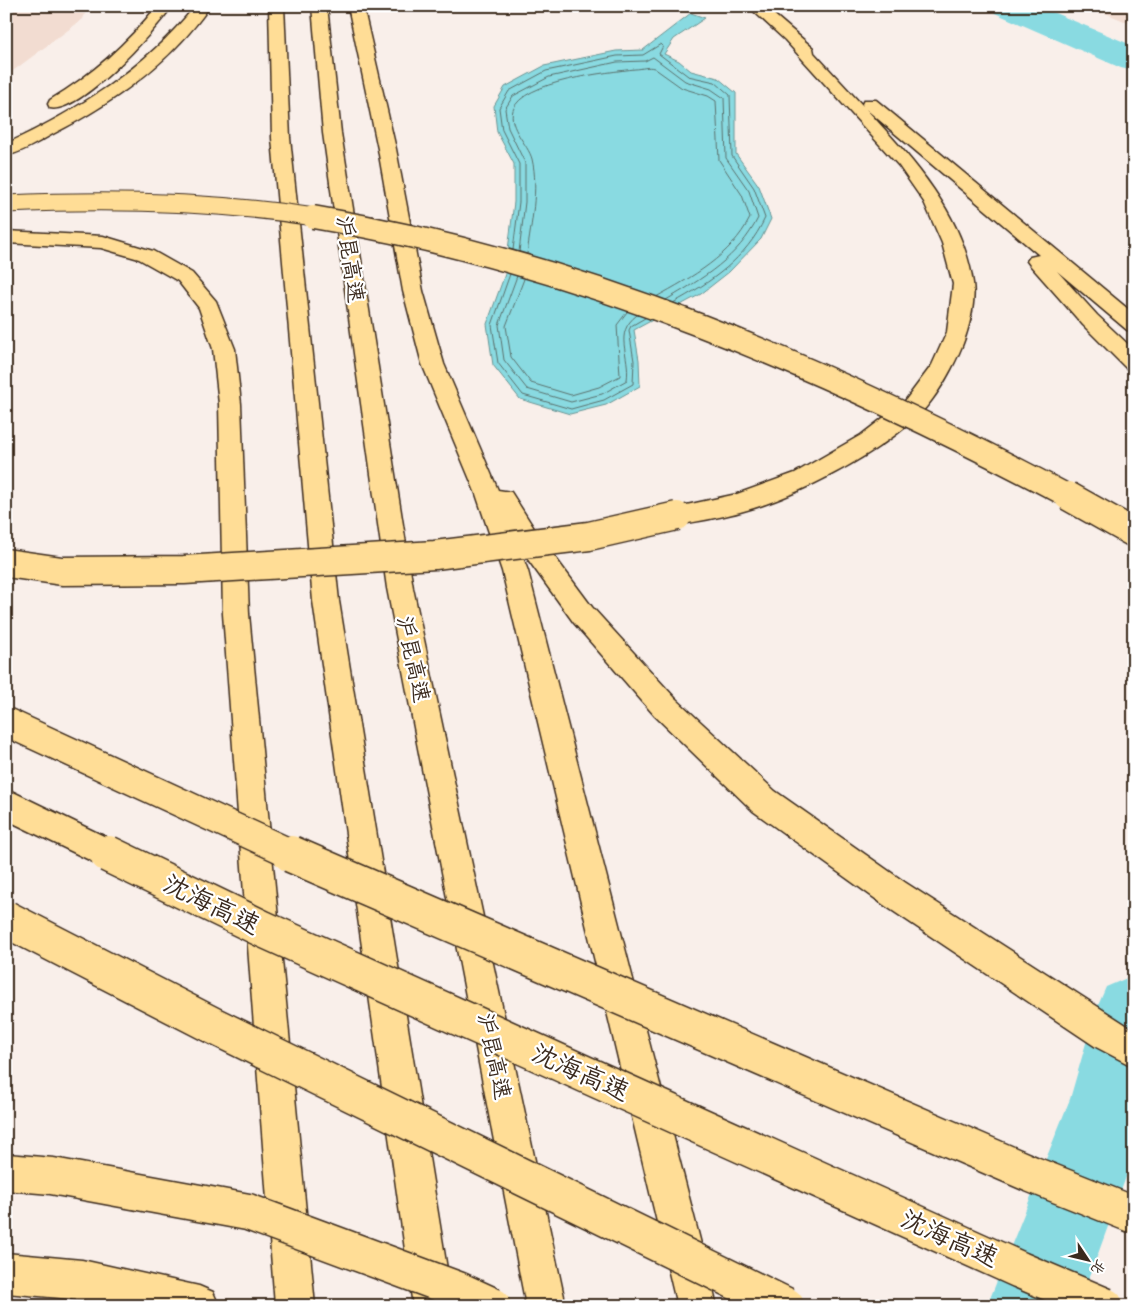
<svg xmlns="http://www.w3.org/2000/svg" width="1140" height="1312" viewBox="0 0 1140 1312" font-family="'Indie Flower','LXGW WenKai TC',sans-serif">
<rect width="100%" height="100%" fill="#f9efea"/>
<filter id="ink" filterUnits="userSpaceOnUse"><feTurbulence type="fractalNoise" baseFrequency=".02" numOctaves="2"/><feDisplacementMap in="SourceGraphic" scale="10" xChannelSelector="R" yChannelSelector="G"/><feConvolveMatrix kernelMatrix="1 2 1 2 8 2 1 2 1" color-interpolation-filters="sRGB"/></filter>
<g filter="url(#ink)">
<path fill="#f2dcd1" d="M6,6H88L83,19L6,76Z
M1088,6H1134V25Z"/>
<path fill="#89dae1" stroke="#6a9493" d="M691,13L705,18L674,39L664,54L679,61L691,71L718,78L736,93V154L759,186L771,219L761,239L729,272L701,294L634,330L639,360L640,386L606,405L570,414L520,399L493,365L487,324L505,274L514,202V164L497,132L494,106L505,87L544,66L616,51L643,50Z"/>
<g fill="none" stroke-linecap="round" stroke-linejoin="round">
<path stroke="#5a706c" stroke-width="1" d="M513,250L519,202V164L502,130L499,108L509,91L546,71L617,56L643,55L661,44L663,46L659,54L688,76L715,82L730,95L732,156L754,188L765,218C746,259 711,282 673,303
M519,252L525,202V163L508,128L505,109L513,96L549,77L617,62L645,61L653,57L685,81L711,89L724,98L726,158L749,191L758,218C739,257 702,279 666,300
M527,254C531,224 539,189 532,159C528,144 508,128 513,110C522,81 609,72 635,69C642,69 648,66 654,68L682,88L708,96L716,101L719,160L742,195L750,218C731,256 692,277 656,297
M510,274L492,325L498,363L523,395L571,409L604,400L633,384L634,361L629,330L631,326L645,318
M517,276L499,325L504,360L527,389L571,402L602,394L627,380C631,354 612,334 637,315
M524,279L506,326L511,357L531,383L571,395L599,387L620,376L617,325L627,312"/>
<path fill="#89dae1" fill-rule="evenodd" d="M990,6H1038L1134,46V71L1121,68L995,13Z
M1134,975V1155L1079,1306H987L1070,1099L1094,1015L1106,987Z"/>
<defs>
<path id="highway" d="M157,6H172C156,30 79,115 50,108L48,104L50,100C92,75 127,44 157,6Z
M195,6H210C171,63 112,104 51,135C37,143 22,152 6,156V144C78,110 145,69 195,6Z
M269,6H284L290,138L339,601L453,1306H413L313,601L272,138Z
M312,6H327L341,133L413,588L566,1306H526L387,588L323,133Z
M348,6H363L396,149L423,291L444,364L498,490L511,492L537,533L592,607L675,698L775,791L906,883L1134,1030V1067L1096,1047L884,905L753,811L655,716L574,623L519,547L528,571L717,1306H677L502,571L476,494L422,364L403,291L378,149Z
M748,6H764L813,48L814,53L863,106L862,104L864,100H876L1134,314V332L1127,330L1057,271L1097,315L1134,350V370L1126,368L1083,325L1030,265L1027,261L1030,257L1039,255L866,109C911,158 963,213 973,283C976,304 968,333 959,353C950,373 936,397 921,413C881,453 795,498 740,512C719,518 698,521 677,525L668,523L665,516L668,509L737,494L795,473L861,435L905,401L932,365L947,332L953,284L942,243L924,202L899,166L785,40Z
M6,231L103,236L153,251L192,273L216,301L235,349L241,404L249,614L315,1306H275L223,614L219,404L213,349L199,308L178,281L139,259L101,248L6,243Z
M6,1253L82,1260L199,1286L213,1292L219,1306H109L82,1300L6,1293Z"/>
</defs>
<use href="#highway" stroke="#3b2a1e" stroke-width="3"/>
<use href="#highway" fill="#ffdd96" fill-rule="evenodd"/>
<defs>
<path id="highway-bridge-far3" d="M6,204C111,199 216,201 321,218"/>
<path id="highway-bridge-far2" d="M313,217C579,261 833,371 1070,497"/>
<path id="highway-bridge-far1" d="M1068,496L1134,533
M6,563L62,571L184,570L435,555L589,536L677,516
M6,722L294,855
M6,804L111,855"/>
<path id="highway-bridge" d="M108,854L263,929L1020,1270L1105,1306
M291,854L1031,1174L1134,1215
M6,919L212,1025L786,1306
M6,1172L52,1176L248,1212L458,1290L493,1306"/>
</defs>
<use href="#highway-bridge-far3" stroke="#3b2a1e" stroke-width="19" stroke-linecap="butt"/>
<use href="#highway-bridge-far2" stroke="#3b2a1e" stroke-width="25" stroke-linecap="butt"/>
<use href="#highway-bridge-far1" stroke="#3b2a1e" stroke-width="31" stroke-linecap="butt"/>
<use href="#highway-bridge" stroke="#3b2a1e" stroke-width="39" stroke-linecap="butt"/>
<use href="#highway-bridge-far3" stroke="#ffdd96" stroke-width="17"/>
<use href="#highway-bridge-far2" stroke="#ffdd96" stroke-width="22"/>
<use href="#highway-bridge-far1" stroke="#ffdd96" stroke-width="28"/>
<use href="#highway-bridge" stroke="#ffdd96" stroke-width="36"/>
</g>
</g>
<g text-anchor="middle" stroke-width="4.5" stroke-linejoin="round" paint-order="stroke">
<g font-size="22" fill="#3b2a1e" stroke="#fff">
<text transform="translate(351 259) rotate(82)" y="8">沪昆高速</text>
<text transform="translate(414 659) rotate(78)" y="8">沪昆高速</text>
<text transform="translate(495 1056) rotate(78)" y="8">沪昆高速</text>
</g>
<g font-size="26" fill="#3b2a1e" stroke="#fff">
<text transform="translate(212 904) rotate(26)" y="9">沈海高速</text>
<text transform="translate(581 1072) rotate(24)" y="9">沈海高速</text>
<text transform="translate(950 1238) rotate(24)" y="9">沈海高速</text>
</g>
</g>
<rect width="1140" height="1312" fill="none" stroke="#fff" stroke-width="25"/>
<rect x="12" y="12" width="1115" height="1287" fill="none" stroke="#3b2a1e" stroke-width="2" filter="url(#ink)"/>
<g transform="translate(1088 1260) rotate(125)" stroke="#ffffff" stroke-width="4" paint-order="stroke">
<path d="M0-4L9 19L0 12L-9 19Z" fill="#3b2a1e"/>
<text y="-8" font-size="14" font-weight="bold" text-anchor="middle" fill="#3b2a1e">北</text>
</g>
</svg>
